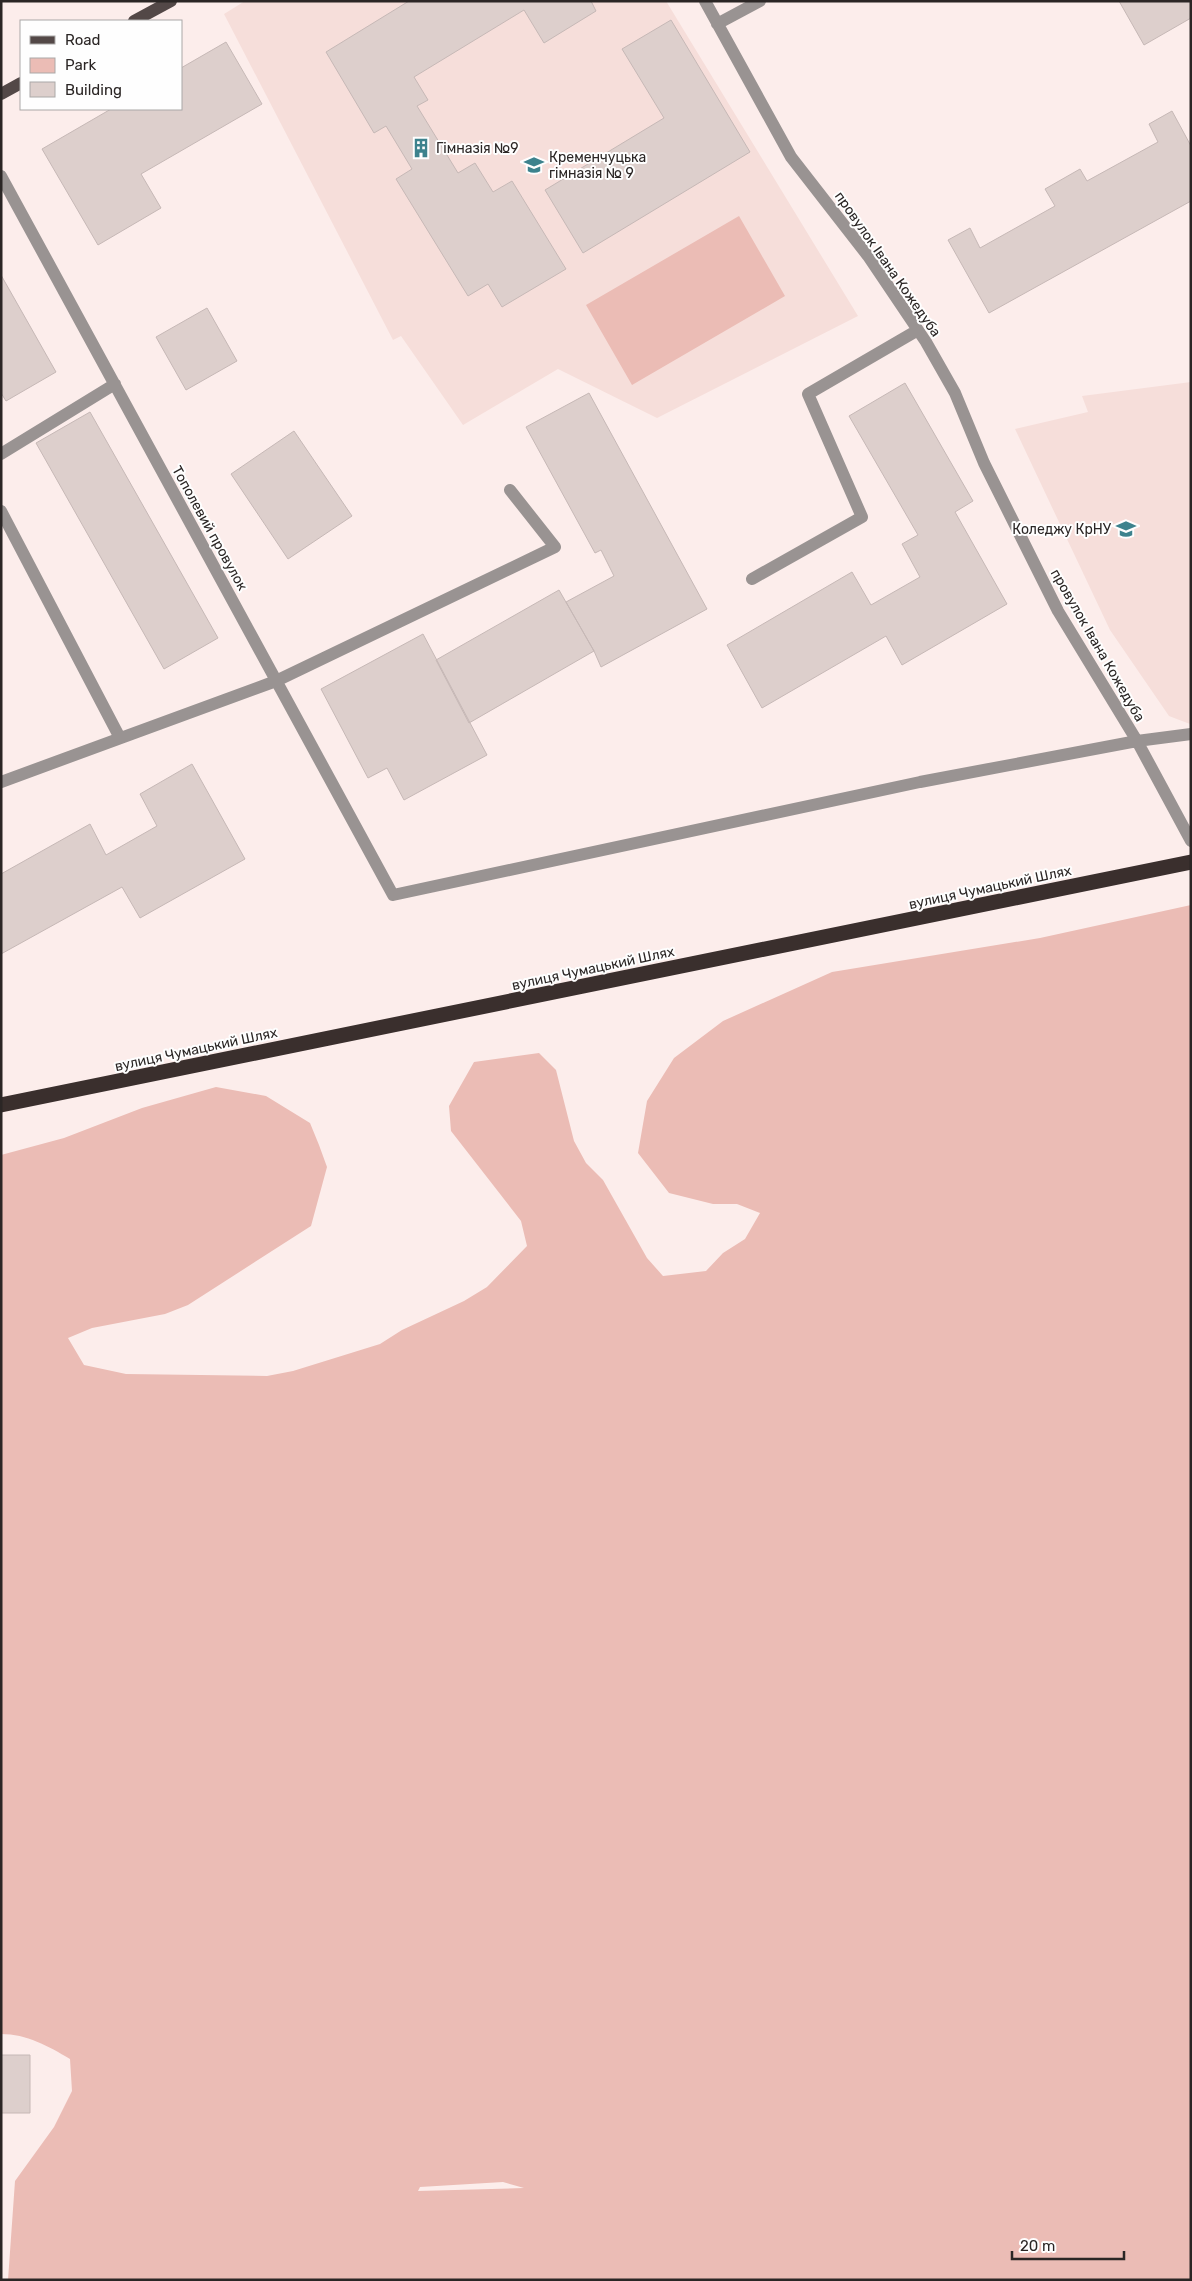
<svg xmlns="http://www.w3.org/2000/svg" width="1192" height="2281" viewBox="0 0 1192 2281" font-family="Rubik,sans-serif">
<rect width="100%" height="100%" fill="#fcedeb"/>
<path fill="#f6deda" d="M245,1H666L858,316L657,418L558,369L463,425L401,336L393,340L224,14Z
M1191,382V723L1190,724L1169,716L1110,630L1015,429L1088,412L1082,396Z"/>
<path fill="#ebbcb5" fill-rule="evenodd" d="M739,216L785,296L632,385L586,305Z
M1191,905V2280H8L15,2181L54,2127L72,2091L70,2059C48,2046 27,2034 1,2034V1155L64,1138L142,1108L216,1087L266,1096L310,1123L319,1145L327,1167L311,1226L188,1305L165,1314L92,1328L68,1338L84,1365L126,1374L267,1376L293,1371L380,1344L402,1330L464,1301L487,1287L527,1246L521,1221L451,1131L449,1106L474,1062L539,1053L556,1070L574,1141L586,1163L603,1180L647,1258L663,1276L706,1271L723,1253L745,1239L760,1213L737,1204H713L669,1193L638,1153L647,1101L674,1058L723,1021L832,972L1040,938ZM503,2182L524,2188L418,2191L420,2187Z"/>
<path fill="#ddcfcc" stroke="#c6b8b6" d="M409,1H591L596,11L544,43L524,10L414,77L428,100L417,106L458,173L475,163L493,192L512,181L566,269L502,307L488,284L468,296L396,179L412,169L386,126L374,133L326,52Z
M1119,1H1191V18L1144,45Z
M671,20L750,152L583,253L545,190L664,118L622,49Z
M226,42L262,104L141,174L161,208L98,245L42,149L111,109H181V68Z
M1172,111L1191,146V201L989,313L948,240L970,228L980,248L1055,206L1045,189L1080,169L1087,181L1158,142L1149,124Z
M1,275L56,372L6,401L1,393Z
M207,308L237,361L186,390L156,337Z
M905,383L973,501L955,512L1007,604L902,665L886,636L762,708L727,645L852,572L871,605L920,577L902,544L918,535L849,416Z
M589,393L707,609L601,667L594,651L566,602L614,576L601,550L595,553L526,427Z
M90,412L218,638L164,669L36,443Z
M294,431L352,516L288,559L231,474Z
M559,590L594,651L469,723L436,660Z
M423,634L487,755L404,800L387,768L368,778L321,689Z
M192,764L245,859L140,918L122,887L1,954V874L90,824L106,855L157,826L140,794Z
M1,2055H30V2113H1Z"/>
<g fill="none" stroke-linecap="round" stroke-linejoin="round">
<path stroke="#999392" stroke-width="12" d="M705,1L791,157L868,256L926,342L955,393L984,463L1058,611L1137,741L1191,841
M717,24L760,1
M1,176L393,895L920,782L1137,741L1191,734
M1,454L115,384
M1,511L120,738
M752,579L862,517L808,394L918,330
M1,782L276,681L555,547L510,490"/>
<path stroke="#534847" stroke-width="12" d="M134,21L171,1
M1,94L21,83"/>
<path stroke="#3a2f2d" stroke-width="15" d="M1,1105L1191,862"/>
</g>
<defs>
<symbol id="building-bare" viewBox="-9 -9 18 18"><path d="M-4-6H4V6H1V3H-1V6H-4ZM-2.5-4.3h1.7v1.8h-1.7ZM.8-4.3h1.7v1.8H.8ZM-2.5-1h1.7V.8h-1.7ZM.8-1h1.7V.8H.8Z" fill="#3c828d" stroke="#fefefe" stroke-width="2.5" paint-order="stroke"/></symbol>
<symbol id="school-bare" viewBox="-9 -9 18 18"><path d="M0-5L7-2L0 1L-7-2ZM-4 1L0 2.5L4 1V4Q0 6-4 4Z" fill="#3c828d" stroke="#fefefe" stroke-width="2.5" paint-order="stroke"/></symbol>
</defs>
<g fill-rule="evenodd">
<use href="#building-bare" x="407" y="134" width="28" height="28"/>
<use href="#school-bare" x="520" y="151" width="28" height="28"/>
<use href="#school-bare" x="1112" y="515" width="28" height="28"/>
</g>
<g text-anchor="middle" stroke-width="4" stroke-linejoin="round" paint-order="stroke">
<g font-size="14" fill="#2b2625" stroke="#fefefe" text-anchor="start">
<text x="436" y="153">Гімназія №9</text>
<text x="549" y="162">Кременчуцька<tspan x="549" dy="16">гімназія № 9</tspan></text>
<text x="1111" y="534" text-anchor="end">Коледжу КрНУ</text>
</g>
<g font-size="14" fill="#2b2625" stroke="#fefefe">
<text transform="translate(888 264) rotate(55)" y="5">провулок Івана Кожедуба</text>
<text transform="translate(210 528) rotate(61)" y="5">Тополевий провулок</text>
<text transform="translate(1098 645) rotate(60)" y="5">провулок Івана Кожедуба</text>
<text transform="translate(990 887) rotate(-12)" y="5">вулиця Чумацький Шлях</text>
<text transform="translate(593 968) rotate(-12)" y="5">вулиця Чумацький Шлях</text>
<text transform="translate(196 1049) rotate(-12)" y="5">вулиця Чумацький Шлях</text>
</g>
</g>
<rect width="1192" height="2281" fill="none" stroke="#2b2625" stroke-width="5"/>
<rect x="20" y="20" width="162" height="90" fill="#fefefe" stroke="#aaa8a7"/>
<rect x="30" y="36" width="25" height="8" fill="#534847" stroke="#aaa8a7"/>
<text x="65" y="45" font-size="15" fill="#2b2625">Road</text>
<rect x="30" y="58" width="25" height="15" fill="#ebbcb5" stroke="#aaa8a7"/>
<text x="65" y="70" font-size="15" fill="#2b2625">Park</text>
<rect x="30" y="82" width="25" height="15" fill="#ddcfcc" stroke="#aaa8a7"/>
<text x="65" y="95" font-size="15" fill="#2b2625">Building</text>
<path d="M1012 2251v8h112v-8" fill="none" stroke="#2b2625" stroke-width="2.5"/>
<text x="1020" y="2251" font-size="15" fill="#2b2625" stroke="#fefefe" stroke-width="4" paint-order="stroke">20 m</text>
</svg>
